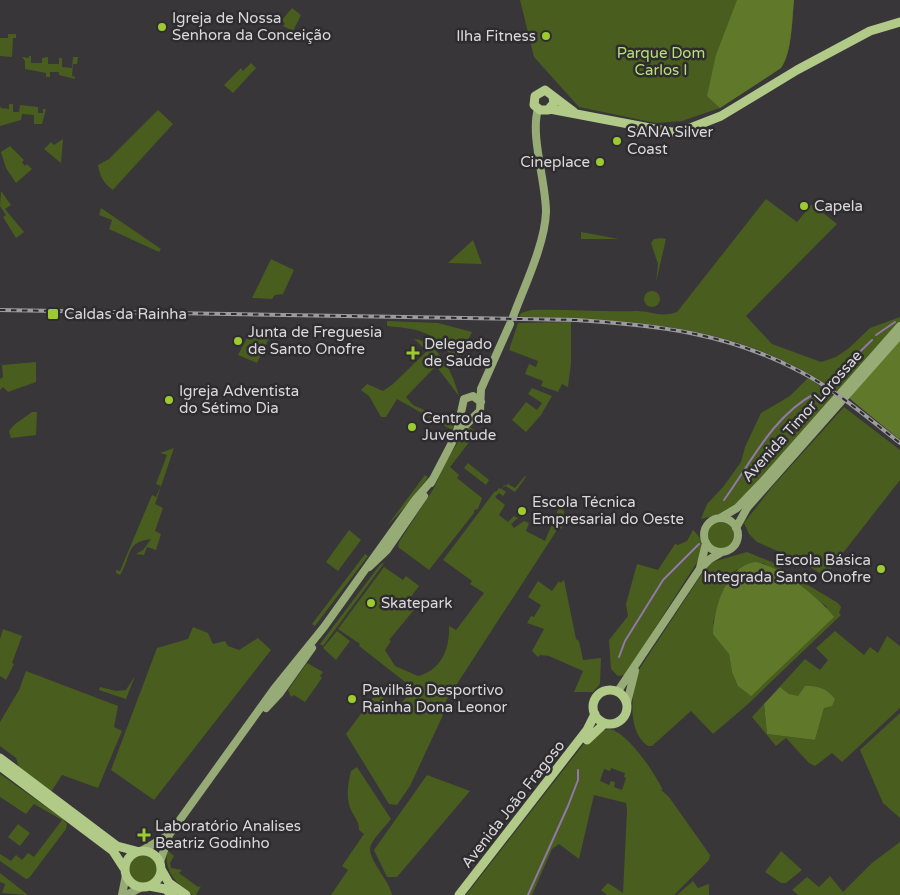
<svg xmlns="http://www.w3.org/2000/svg" width="900" height="895" viewBox="0 0 900 895" font-family="'Varela Round',sans-serif">
<rect width="100%" height="100%" fill="#383639"/>
<path fill="#485d1e" fill-rule="evenodd" d="M520,0H794C792,19 792,53 781,68L720,108L682,121L656,123L579,107L534,57Z
M292,8L301,15L293,31L283,26L285,24L282,20Z
M8,34H16V38H13L12,57L0,56V38H8Z
M29,56H31V63H42V58L48,57V64H59V58H62V67L72,68L73,57H78L77,64H73L72,76L75,77V79L59,75V72H50V77H46V73L25,69V61L22,57L29,58Z
M251,63L256,68L233,93L224,85L241,68L243,71Z
M9,104H13V112H19L20,105L38,107V113H43V109H46L42,124H34V115L22,114L21,120L0,126V106L1,108L9,109Z
M158,110L173,124L120,182L113,190C103,183 100,176 98,165L109,159Z
M63,139L61,163L44,149L51,142L54,145Z
M10,146L24,160L22,162L25,166L27,164L32,169L16,183L6,168L1,152Z
M1,191L11,205L5,209L24,232L16,238L3,217L6,215L0,206Z
M766,199L797,222L812,204L837,224L746,316L772,344L821,362L836,357L849,348L870,328L900,317V321L838,392C738,323 636,320 519,317L521,313L531,310C566,309 601,312 636,311C653,311 659,318 677,312Z
M101,208L161,249L159,252L109,229L112,220L99,215Z
M581,232L619,239H581Z
M661,238L666,239L656,282L658,264L651,243L654,239Z
M473,240L482,264L448,263Z
M271,259L294,270L283,294L275,295L272,299L252,298Z
M644 299a8 8 0 1 1 16 0a8 8 0 1 1-16 0Z
M387,321L438,323L472,332L467,342L465,341L458,358C447,354 445,347 437,340C421,328 405,328 387,326Z
M571,322V363L568,387L562,384L558,392L541,386L543,381L525,374L529,364L536,367L538,361L509,350L518,323Z
M248,336L269,338L257,363L238,355Z
M414,339C438,340 454,376 459,396L436,366L406,397L413,405L455,424L452,430L397,399L386,417H381L369,396L361,390L367,384L383,391L393,384L427,351Z
M36,362V382L8,392L3,387L0,390V379L3,377L2,365Z
M808,378L833,395L819,414L742,501L717,515L701,519L707,504L723,487L741,462L745,447L761,413L790,396Z
M532,388L552,396L541,415L526,432L512,420L526,402L537,410L542,403L528,394Z
M844,407L900,450V480L825,576L796,559L757,542L749,534L744,523L772,487Z
M32,412H37L36,435L11,438L9,431L15,424Z
M468,426L477,432L450,467L459,475L457,478L482,498L478,509L474,510V513L429,570L398,547L399,542L434,488L445,463Z
M174,448L155,504L163,508L155,531L161,534L156,550L147,547L144,555L136,554L143,550L151,539C125,542 132,556 120,575L116,573V570L120,571L152,495L156,497L161,486L156,484L167,455L160,453Z
M468,463L489,480L486,485L464,468Z
M425,475L428,477L407,505L387,526Z
M525,476L526,477L515,492L504,485L502,489L506,492L503,496L499,493L495,497L505,505L499,515L508,522L514,516L518,518L511,524L514,528L524,521L529,523L526,531L545,541L563,498L564,516L562,528L557,530L442,707L443,715L410,786L397,805L389,804L346,734L377,692L397,709L413,688L359,646L360,644L338,629L384,567L403,580L406,576L419,586L410,598L418,605L389,640L391,641L385,650L395,666L418,676C441,670 450,649 449,626L456,630L484,593L470,584L472,581L443,560L495,491L496,492L499,488L501,489L508,484L515,488Z
M704 535a17 17 0 1 1 34 0a17 17 0 1 1-34 0Z
M349,530L361,540L338,571L326,562Z
M693,530C702,538 703,545 701,556L625,675L618,676L611,669L609,640L628,616L626,604L637,564L658,570L675,544L678,545L687,541Z
M747,552L779,565L781,569L838,603L841,607L839,613L841,615L748,704L713,734L691,711L652,746H648C626,731 632,693 638,671L709,563ZM763,563L792,580L827,607L732,672L729,654L713,623C719,601 725,590 736,570Z
M365,554L368,556L315,626L312,624Z
M385,562L323,646L320,644L379,566Z
M564,580L576,639L579,641L583,660L601,658L600,684L593,692H574L583,671L549,656L540,655L538,657L532,651L544,629L527,623L531,616L534,617L541,605L528,597L538,581L552,591L559,581L560,583Z
M193,627L208,633L213,644L225,641L228,646L239,650L258,638L271,650L154,800L111,770L157,648L188,639Z
M3,629L22,636L12,663L14,664L6,680L0,676V639Z
M337,631L350,641L336,660L323,648Z
M835,631L864,655L870,647L878,653L887,636L900,646V708L842,762L832,753L815,766L809,763L786,738L776,746L752,717L805,659L820,670L828,660L816,648ZM780,687L789,694L824,708L815,740L767,734L764,704Z
M307,663L323,672L320,676L322,678L305,702L294,695L291,697L288,690Z
M26,671L118,706L114,727L122,731L98,788L62,775L49,795L21,774L16,758L0,746V722L19,690Z
M135,676L126,699L99,690L100,687L116,691L126,690Z
M900,713V818L883,803L860,750Z
M610,729C629,734 654,772 663,790L660,789L669,797L710,855L709,860L674,895H607L601,890L608,883L623,893L627,810L626,803L594,795L579,859L559,844L552,849L532,895H466L586,741L599,731ZM611,768L625,773L624,777L626,778L622,790L614,787L615,782L611,781L609,785L600,781L604,769L610,771Z
M357,767L391,819C385,827 375,836 371,845C365,857 389,879 392,895H331L348,870L342,866L364,834L359,830C359,822 356,819 352,812C345,799 348,784 351,771Z
M0,774L62,818L67,824L66,829L29,878L26,879L0,861V854L11,861L16,855L22,860L28,853L34,857L62,820L34,804L26,814L0,797Z
M427,775L470,791L397,877H387L374,850Z
M18,824L30,833L20,846L8,837Z
M900,842V895H798L792,890L807,877L819,887L830,876L843,892L872,863Z
M167,850L174,856L170,863L171,868L182,870L179,873L198,887L201,886L196,895H192C176,883 164,872 167,850Z
M781,851L802,870L786,883H781L765,872Z
M129 869a14 14 0 1 1 28 0a14 14 0 1 1-28 0Z
M0,873L28,895L2,893L5,884L0,882Z
M693,881L698,888L709,884V895H677Z"/>
<path fill="#5f782a" d="M737,0H794C792,19 792,53 781,68L720,108L707,96L716,55Z
M900,338V440L849,398Z
M755,562C778,565 820,598 834,617L751,696L738,686L732,672L729,654L713,634C714,608 726,566 755,562Z
M805,686C819,686 826,688 835,699L832,706L824,708L815,740L767,734L764,704L780,687L789,694L798,696Z"/>
<g fill="none" stroke-linecap="round" stroke-linejoin="round">
<path stroke="#9178a8" stroke-width="2" d="M876,335L895,322
M839,372L872,340
M724,500C751,463 772,417 814,394
M619,657L625,641L663,580L699,544
M528,895L568,806L578,780V770"/>
<path stroke="#97ab77" stroke-width="8" d="M513,317C524,287 545,244 546,212C546,182 530,136 538,109
M457,431L464,399L473,396L481,402
M431,483L457,433L480,411L481,389L510,324
M720,518L737,508L764,480L900,326
M704 535a17 17 0 1 1 34 0a17 17 0 1 1-34 0Z
M736,528L747,508L900,335
M369,567L387,550L424,496
M700,568L706,543
M618,691L699,570L710,559L722,552
M627,703L635,671
M266,708L280,693L312,648
M143,850L167,836
M160,862L169,835L274,689L324,627L415,500L433,479
M122,895L126,875
M126,895L142,887"/>
<path stroke="#b1ca88" stroke-width="9" d="M553,97L554,103L548,110H540L534,105L535,96L545,90L574,112
M550,109L671,132H680L721,116L797,70L870,31L900,22
M593 707a17 17 0 1 1 34 0a17 17 0 1 1-34 0Z
M587,740L605,723
M0,758L117,846L136,851
M0,766L113,851L124,868
M125 869a18 18 0 1 1 36 0a18 18 0 1 1-36 0Z
M161,869L169,883L186,895
M149,886L165,889L173,895
M459,895L587,730L595,714"/>
<defs>
<path id="rail" d="M0,310L576,320C657,325 728,333 801,372C837,391 868,418 900,443"/>
</defs>
<use href="#rail" stroke="#9c9b9d" stroke-width="4"/>
<use href="#rail" stroke="#2e2c2f" stroke-width="2" stroke-dasharray="5.5" stroke-linecap="butt"/>
</g>
<g fill="#9cca31" stroke="#2e2c2f" stroke-width="2">
<circle cx="162" cy="27" r="5"/>
<circle cx="546" cy="36" r="5"/>
<circle cx="617" cy="141" r="5"/>
<circle cx="600" cy="162" r="5"/>
<circle cx="804" cy="206" r="5"/>
<rect x="47" y="308" width="12" height="12" rx="2.5"/>
<circle cx="238" cy="341" r="5"/>
<path d="M410.5 345.5h5v5h5v5h-5v5h-5v-5h-5v-5h5z"/>
<circle cx="169" cy="400" r="5"/>
<circle cx="412" cy="427" r="5"/>
<circle cx="522" cy="511" r="5"/>
<circle cx="881" cy="569" r="5"/>
<circle cx="371" cy="603" r="5"/>
<circle cx="352" cy="699" r="5"/>
<path d="M141.5 827.5h5v5h5v5h-5v5h-5v-5h-5v-5h5z"/>
</g>
<g text-anchor="middle" stroke-width="5" stroke-linejoin="round" paint-order="stroke">
<g font-size="15" fill="#d9d8da" stroke="#2e2c2f" text-anchor="start">
<text x="172" y="23">Igreja de Nossa<tspan x="172" dy="17">Senhora da Conceição</tspan></text>
<text x="536" y="41" text-anchor="end">Ilha Fitness</text>
<text x="627" y="137">SANA Silver<tspan x="627" dy="17">Coast</tspan></text>
<text x="590" y="167" text-anchor="end">Cineplace</text>
<text x="814" y="211">Capela</text>
<text x="64" y="319">Caldas da Rainha</text>
<text x="248" y="337">Junta de Freguesia<tspan x="248" dy="17">de Santo Onofre</tspan></text>
<text x="424" y="349">Delegado<tspan x="424" dy="17">de Saúde</tspan></text>
<text x="179" y="396">Igreja Adventista<tspan x="179" dy="17">do Sétimo Dia</tspan></text>
<text x="422" y="423">Centro da<tspan x="422" dy="17">Juventude</tspan></text>
<text x="532" y="507">Escola Técnica<tspan x="532" dy="17">Empresarial do Oeste</tspan></text>
<text x="871" y="565" text-anchor="end">Escola Básica<tspan x="871" dy="17">Integrada Santo Onofre</tspan></text>
<text x="381" y="608">Skatepark</text>
<text x="362" y="695">Pavilhão Desportivo<tspan x="362" dy="17">Rainha Dona Leonor</tspan></text>
<text x="155" y="831">Laboratório Analises<tspan x="155" dy="17">Beatriz Godinho</tspan></text>
</g>
<g font-size="15" fill="#badf76" stroke="#2e2c2f">
<text x="661" y="58">Parque Dom<tspan x="661" dy="17">Carlos I</tspan></text>
</g>
<g font-size="15" fill="#d9d8da" stroke="#2e2c2f">
<text transform="translate(802 416) rotate(-48)" y="5">Avenida Timor Lorossae</text>
<text transform="translate(513 804) rotate(-52)" y="5">Avenida João Fragoso</text>
</g>
</g>
</svg>
